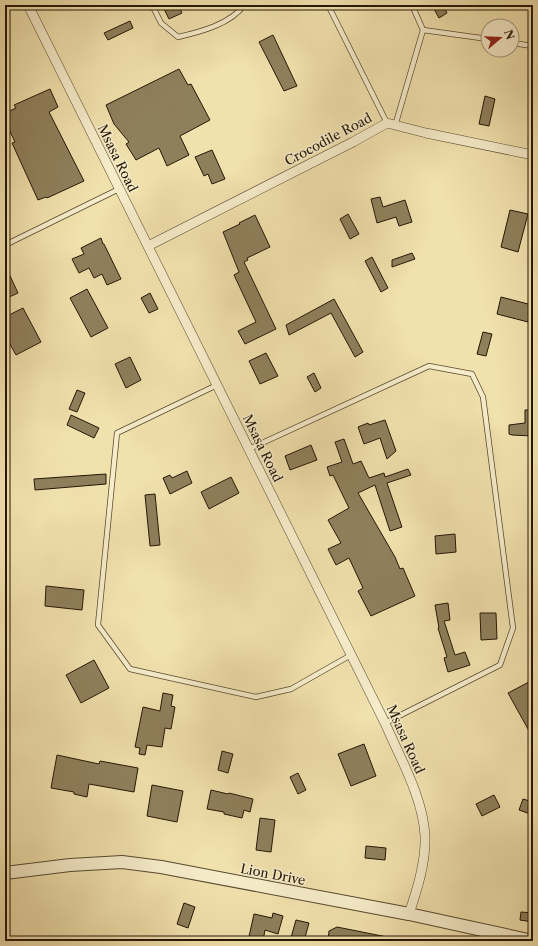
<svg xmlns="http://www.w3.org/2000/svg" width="538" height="946" viewBox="0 0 538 946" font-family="'Libre Caslon Text',serif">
<rect width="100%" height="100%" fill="#f1e1ad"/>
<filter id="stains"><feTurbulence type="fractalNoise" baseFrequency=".005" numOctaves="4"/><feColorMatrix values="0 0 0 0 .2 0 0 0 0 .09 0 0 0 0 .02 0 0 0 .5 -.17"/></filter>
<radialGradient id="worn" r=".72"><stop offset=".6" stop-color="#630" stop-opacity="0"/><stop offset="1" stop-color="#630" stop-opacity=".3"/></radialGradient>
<path fill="#8f805c" stroke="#241705" d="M162,5H178L182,13L169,19Z
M432,5H443L447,13L439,18Z
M130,21L133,28L108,40L104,33Z
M273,35L297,86L284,91L259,42Z
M179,69L188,85L191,84L210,120L180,136L189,155L167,166L159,148L136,160L126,144L129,142L114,124L106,105Z
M50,89L58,107L49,112L84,181L47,198L46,197L38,200L12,143L15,142L5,121V113L16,108L14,105Z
M485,96L495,99L489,126L479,124Z
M212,150L225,179L212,184L208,174L204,176L195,157Z
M380,197L383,207L405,200L412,222L399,226L396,217L377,223L371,199Z
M510,210L528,214L518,252L501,247Z
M348,214L359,234L350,239L340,219Z
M255,215L270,247L247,258L248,260L244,262L276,329L245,344L238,331L256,322L234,275L239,272L223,232L240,224L239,223Z
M101,238L103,244H104L121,279L107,285L102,274L94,278L89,268L79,273L72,259L84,254L81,248Z
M412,253L415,259L392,267V260Z
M372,257L388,288L381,292L365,261Z
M5,265L18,293L5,299Z
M87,289L108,328L91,337L70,298Z
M150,293L158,309L149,313L141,298Z
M501,297L532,305L528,322L497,314Z
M334,299L363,352L355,357L331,313L289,335L286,325Z
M23,308L41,342L16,355L5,335V317Z
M483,332L492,334L486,356L477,354Z
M266,353L278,376L260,384L249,361Z
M130,357L141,380L126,388L115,364Z
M314,373L321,388L315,392L307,377Z
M77,390L85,393L77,412L69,409Z
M525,410H533V436L512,435L509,434V425L525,423Z
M71,415L99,428L94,438L67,425Z
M385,420L396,451L387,459L380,438L364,444L358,427L368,423L369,425Z
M344,439L353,464L361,461L369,478L384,473L385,477L408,469L411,475L387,483L402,527L390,531L375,485L358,493L395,557L400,569L403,568L415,596L371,616L358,591L363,588L349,558L336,565L328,549L341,543L328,520L349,508L333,475L330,476L327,467L342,462L335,442Z
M311,445L317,460L290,470L285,456Z
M187,471L192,483L170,494L163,478L170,475L172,478Z
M106,474V484L35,490L34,479Z
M231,477L239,493L209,509L201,492Z
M155,494L160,545L150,546L145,495Z
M455,534L456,552L436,554L435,536Z
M46,586L84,590L82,610L45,606Z
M448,603L450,620L444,621L455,655L465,652L470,665L448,672L444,658L447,657L438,628H439L435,605Z
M480,613H496L497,639L481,640Z
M94,660L109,688L81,703L66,675Z
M529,682L533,690V738L508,693Z
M163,693L173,695L171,706L175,707L171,729L165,728L162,747L147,745L145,755L139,754L140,748L135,747L143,707L160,711Z
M364,744L376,776L351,786L338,754Z
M222,751L233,754L228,773L218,770Z
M57,755L99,764L100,761L138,768L134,792L89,784L87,797L74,794V792L51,788Z
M298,773L306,790L298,794L290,777Z
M152,785L183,791L177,822L147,816Z
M211,790L228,794L229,793L253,799L250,812L244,810L242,818L224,814V812L207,809Z
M494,795L500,807L482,816L476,804Z
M523,799L533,802V815L519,810Z
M260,818L275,820L271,852L256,850Z
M366,846L386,848L385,860L365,858Z
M184,903L195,907L188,928L177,924Z
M521,912L533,913V922L520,920Z
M273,913L283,916L278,934L265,930L263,941H248L254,914L272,918Z
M296,920L309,923L304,941H290Z
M337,927L392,938V941H328L329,931Z"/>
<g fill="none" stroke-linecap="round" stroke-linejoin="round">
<defs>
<path id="service" d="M152,5L161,23L178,37C200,32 231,24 244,5
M328,5L387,123
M412,5L423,30L488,39
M512,43L533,46
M395,126L423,30
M5,245L119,189
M217,385L117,433L98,625L130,669L256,697L291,689L351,655
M249,449L429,366L472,374L483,397L513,628L500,665L385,723"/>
<path id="minor" d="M28,5L385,723C400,758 423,797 425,836C426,862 417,890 409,914
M148,246L353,142L387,123L426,133L533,155"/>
<path id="tertiary" d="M5,873L70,865L122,862L161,867L409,914L533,941"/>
</defs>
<use href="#service" stroke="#574a2f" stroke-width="6"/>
<use href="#minor" stroke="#574a2f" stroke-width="10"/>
<use href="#tertiary" stroke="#574a2f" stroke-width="14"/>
<use href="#service" stroke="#f6ecca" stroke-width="4.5"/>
<use href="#minor" stroke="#f6ecca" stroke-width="9"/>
<use href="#tertiary" stroke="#f6ecca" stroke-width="12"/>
</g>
<g text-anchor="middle" stroke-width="3" stroke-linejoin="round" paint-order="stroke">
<g font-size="13" fill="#241705" stroke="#f6ecca">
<text transform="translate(328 139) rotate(-28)" y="5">Crocodile Road</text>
<text transform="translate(118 158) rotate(64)" y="5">Msasa Road</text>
<text transform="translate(263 448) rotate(64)" y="5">Msasa Road</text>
<text transform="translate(406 739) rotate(66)" y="5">Msasa Road</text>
<text transform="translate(273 874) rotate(11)" y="5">Lion Drive</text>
</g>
</g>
<rect width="538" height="946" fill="none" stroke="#f1e1ad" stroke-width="20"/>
<rect x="6" y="6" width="526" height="934" fill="none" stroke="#241705" stroke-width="2"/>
<rect x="10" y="10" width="518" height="926" fill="none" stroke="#241705"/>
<g transform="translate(500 38) rotate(71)"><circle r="19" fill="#f6ecca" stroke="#a2977b"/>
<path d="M0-3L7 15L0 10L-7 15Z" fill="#8f2418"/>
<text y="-6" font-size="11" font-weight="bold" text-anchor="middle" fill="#241705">N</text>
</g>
<rect width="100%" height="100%" filter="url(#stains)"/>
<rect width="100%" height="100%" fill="url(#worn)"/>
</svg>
